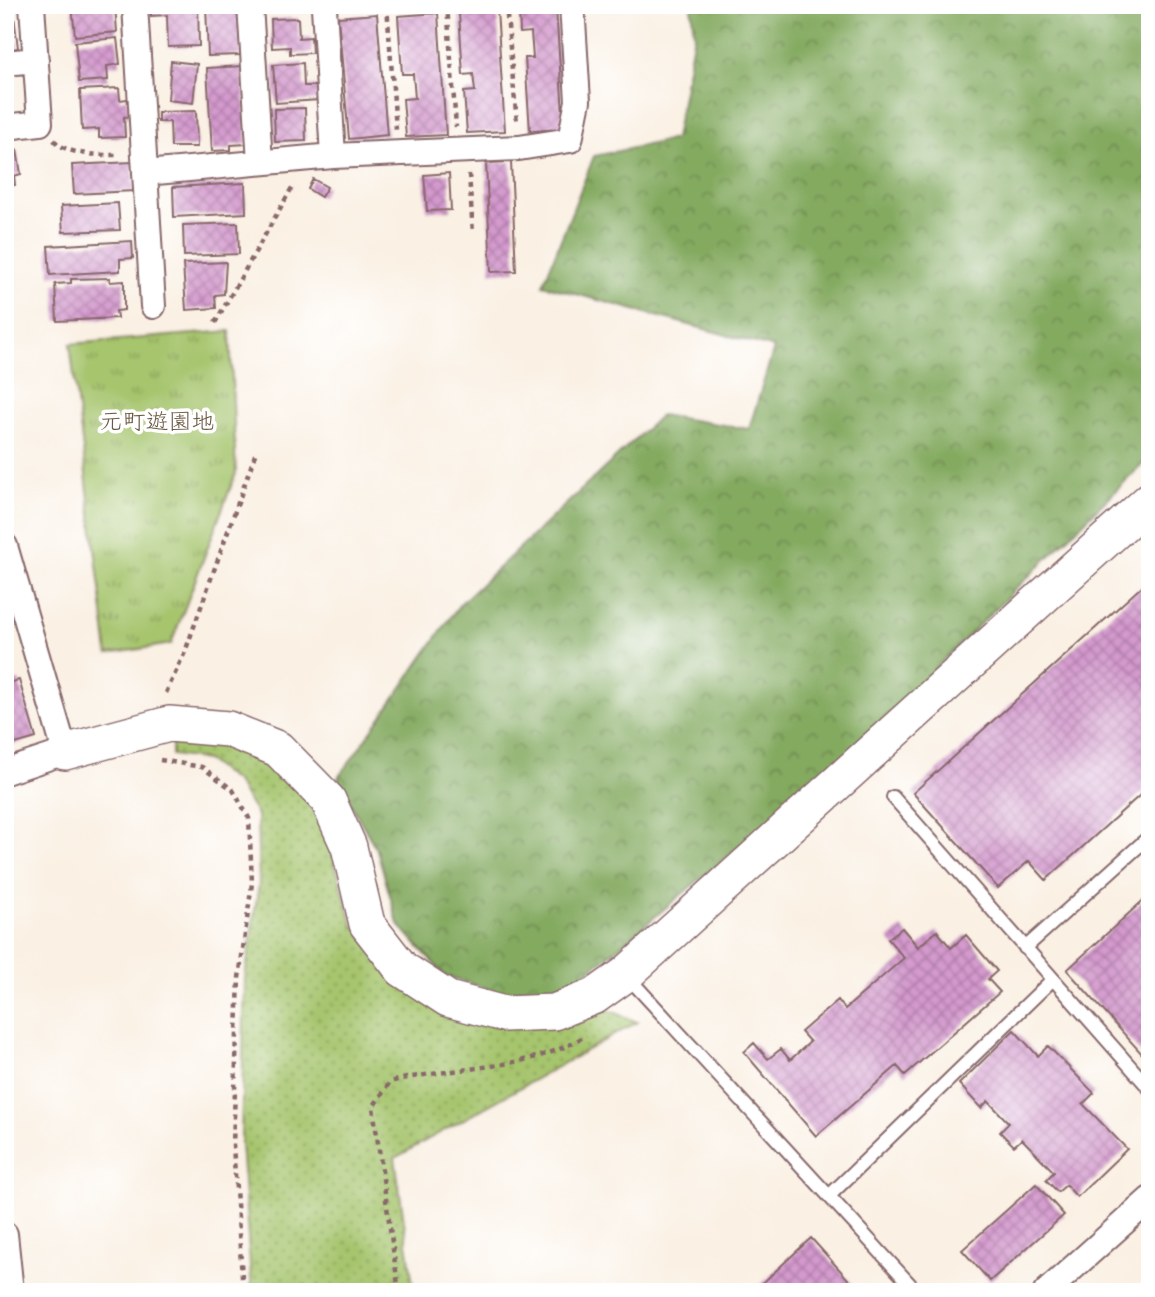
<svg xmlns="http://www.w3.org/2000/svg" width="1155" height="1297" viewBox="0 0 1155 1297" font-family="'Comic Neue','Klee One',sans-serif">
<defs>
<pattern id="grass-dots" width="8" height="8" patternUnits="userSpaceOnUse" patternTransform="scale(1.75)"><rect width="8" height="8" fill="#a6c56d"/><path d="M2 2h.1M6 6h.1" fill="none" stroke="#899f5a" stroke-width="1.8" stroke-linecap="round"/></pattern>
<pattern id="forest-crowns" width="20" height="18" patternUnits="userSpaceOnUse" patternTransform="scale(1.75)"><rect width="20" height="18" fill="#84aa60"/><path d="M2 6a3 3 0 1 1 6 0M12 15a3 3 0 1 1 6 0" fill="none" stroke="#6e8a4f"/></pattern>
<pattern id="park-tufts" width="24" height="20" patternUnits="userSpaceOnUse" patternTransform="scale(1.75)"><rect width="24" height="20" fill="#a6c56d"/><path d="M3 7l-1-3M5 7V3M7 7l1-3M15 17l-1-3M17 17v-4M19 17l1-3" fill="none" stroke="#899f5a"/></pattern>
<pattern id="building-cross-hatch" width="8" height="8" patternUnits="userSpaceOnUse" patternTransform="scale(1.75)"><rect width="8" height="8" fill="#d49ace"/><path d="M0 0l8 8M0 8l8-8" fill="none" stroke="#ae7da7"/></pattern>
</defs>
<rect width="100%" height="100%" fill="#fff"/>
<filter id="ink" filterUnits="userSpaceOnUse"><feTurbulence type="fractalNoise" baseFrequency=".0143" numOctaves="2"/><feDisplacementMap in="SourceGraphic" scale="14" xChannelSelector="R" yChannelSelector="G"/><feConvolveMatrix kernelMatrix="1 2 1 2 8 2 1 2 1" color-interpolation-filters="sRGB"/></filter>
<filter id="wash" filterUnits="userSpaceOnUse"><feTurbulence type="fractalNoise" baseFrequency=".00686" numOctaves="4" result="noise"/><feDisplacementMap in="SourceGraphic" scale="28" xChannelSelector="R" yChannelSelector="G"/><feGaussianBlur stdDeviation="1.57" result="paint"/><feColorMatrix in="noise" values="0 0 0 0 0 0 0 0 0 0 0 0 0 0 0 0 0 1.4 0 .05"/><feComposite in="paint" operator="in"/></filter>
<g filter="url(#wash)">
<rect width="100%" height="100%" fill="#faf0e3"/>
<path fill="url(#grass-dots)" stroke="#78724c" stroke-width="2" d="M172,740L225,743L268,761L318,806L353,925L441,1010L602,1007L637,1022L395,1158L414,1292H252L241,1144L245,977L259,884L257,815L236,782L206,760L172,755Z"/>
<path fill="url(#forest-crowns)" stroke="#676446" stroke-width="2" d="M691,5H1150V457L841,761L607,957L558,994L511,996L445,976L398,924L377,850L337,780L460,604L661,415L749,429L774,348L543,285L594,156L675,139L694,35Z"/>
<path fill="url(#park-tufts)" stroke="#78724c" stroke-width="2" d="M230,331L236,473L171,644L108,654L70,344Z"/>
<g id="blocks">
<path fill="url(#building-cross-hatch)" d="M72,5H115L117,32L75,36Z
M151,5H198L199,46L168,47L167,15L151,16Z
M206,5H239L241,55L208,56Z
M556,8L564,129L530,131L525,58H533L531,32L520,33L519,11Z
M497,10L505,131L467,133L464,92L475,91L473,74L463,75L459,13Z
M438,13L446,135L406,137L403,99L415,98L413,74H402L398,16Z
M377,14L387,135L349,139L338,17Z
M14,16L18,48L5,50V17Z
M298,18L299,38L311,37L312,53L290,54V47L272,48L271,19Z
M117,38L120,64L107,66L108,80L79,82L75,42Z
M171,61L197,64L193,103L168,100Z
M303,63L304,86H318L319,100L276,103L273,65Z
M243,66L247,144L231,145V150L212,151L207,68Z
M119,88L120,100L128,99L129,117H124L125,137L99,138V129L82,130L80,90Z
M305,108L306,141L275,142L274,109Z
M196,111L197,147H171L170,122H158V112Z
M17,150L21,174L14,176L15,185L5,187V152Z
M133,162L134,191L74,194L72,165Z
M511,162L516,271L491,272L486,163Z
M449,173L451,210L427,211L424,175Z
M313,179L327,187L321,197L308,189Z
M245,183L246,213L174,217L173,187Z
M118,203L120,230L63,232L61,206Z
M238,223L239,254L184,256L183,225Z
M132,241L133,258L120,259V271L50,275L48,246Z
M226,262L224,294L215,295L216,308L186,310L183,264Z
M110,278V282L124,281V310L116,311L117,318L57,321L55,284L71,283V279Z
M1150,579V786L1046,880L1029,861L998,888L913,793Z
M19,680L36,738L5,747V684Z
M1150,894V1063L1067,970Z
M902,928L918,947L937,931L951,948L966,935L997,971L988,979L1000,992L905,1075L897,1066L816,1136L744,1052L754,1043L768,1059L781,1049L790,1060L810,1042L801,1032L838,1000L845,1009L904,958L888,939Z
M1014,1030L1038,1056L1048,1046L1094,1093L1083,1104L1127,1149L1077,1197L1066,1185L1058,1192L1046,1180L1054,1172L1022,1139L1014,1146L1000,1132L1009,1123L988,1101L981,1108L959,1084Z
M1036,1184L1064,1215L990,1281L962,1250Z
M811,1238L856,1288L852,1292H753Z"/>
</g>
</g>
<g filter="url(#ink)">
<use href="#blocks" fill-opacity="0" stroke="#88686b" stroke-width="2"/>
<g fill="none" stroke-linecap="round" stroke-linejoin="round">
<defs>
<path id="lane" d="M893,797L1150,1089
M1025,948L1150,836
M626,975L917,1292
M829,1196L1053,979"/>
<path id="street" d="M135,5L153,306
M250,5L260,162
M324,7L333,156
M5,63L36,60
M5,127L40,123L32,5
M145,173L333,156L519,148L570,140L578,101L572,5
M5,546L65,752L5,772
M5,1234L11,1292
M1046,1292L1150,1199"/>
<path id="secondary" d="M65,752L169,724L228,729L278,749L328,800L349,847L367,924L402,969L448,999L504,1014L554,1012L595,996L626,974L1150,500"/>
</defs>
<use href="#lane" stroke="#88686b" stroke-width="16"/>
<use href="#street" stroke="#88686b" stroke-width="28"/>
<use href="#secondary" stroke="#88686b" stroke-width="38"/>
<path stroke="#88686b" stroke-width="4.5" stroke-dasharray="5 5" stroke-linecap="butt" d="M387,5L396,130
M447,5L456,127
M506,5L517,123
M54,140C67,156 100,155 118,155
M469,174L473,233
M215,323L294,184
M166,693L185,652L256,452
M160,760L202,767L233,790L249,818L252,883L239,978L233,1145L243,1292
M399,1292L373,1107L390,1082C450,1066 534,1071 586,1035"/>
<use href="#lane" stroke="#fff" stroke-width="12"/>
<use href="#street" stroke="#fff" stroke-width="24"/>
<use href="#secondary" stroke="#fff" stroke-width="35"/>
</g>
</g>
<g text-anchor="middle" stroke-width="7" stroke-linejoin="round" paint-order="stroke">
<g font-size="23" fill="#6a5942" stroke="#fff">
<text x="157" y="429">元町遊園地</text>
</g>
</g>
<rect width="1155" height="1297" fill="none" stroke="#fff" stroke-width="28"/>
</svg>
